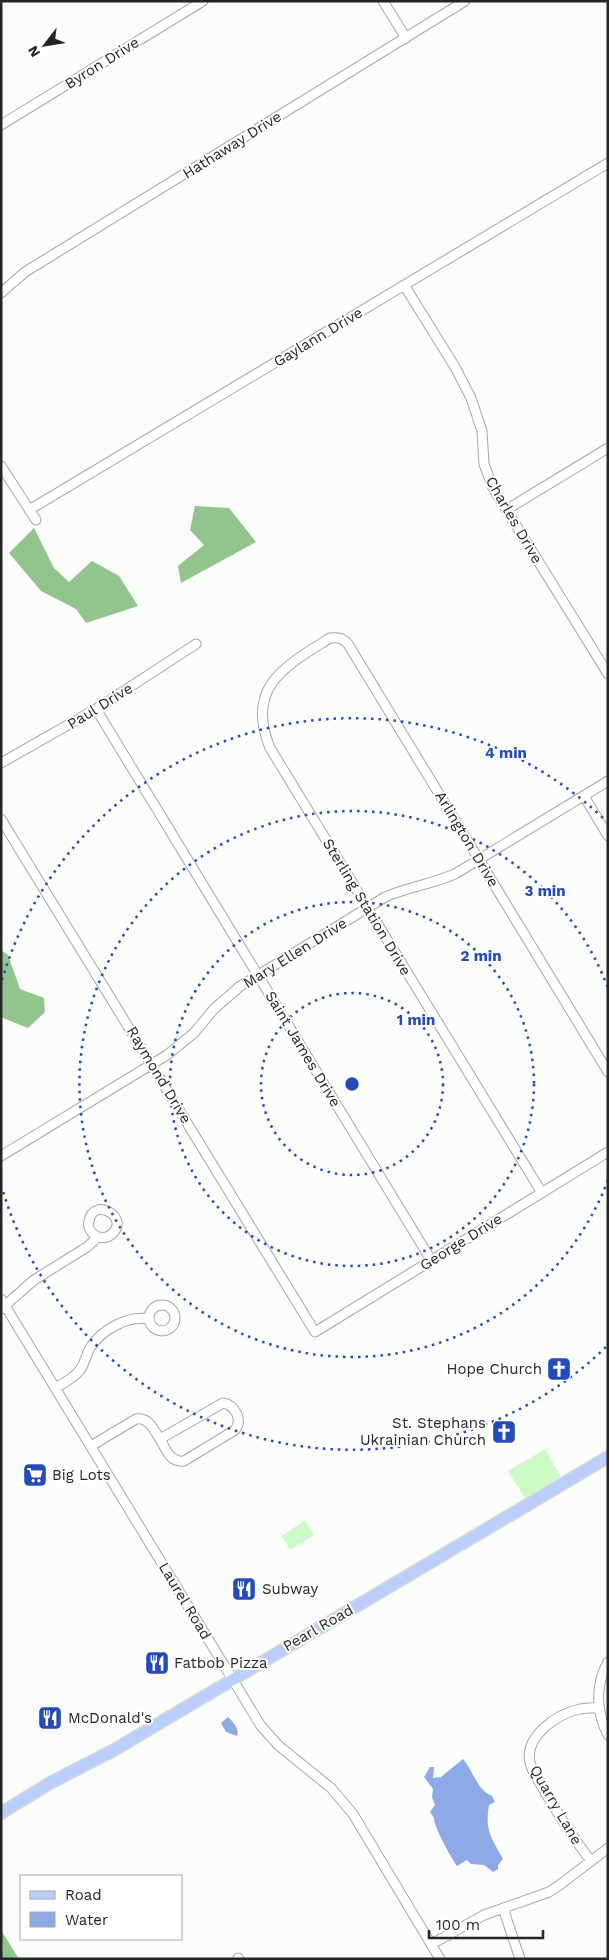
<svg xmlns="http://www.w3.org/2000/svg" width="609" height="1960" viewBox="0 0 609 1960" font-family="'Work Sans',sans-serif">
<rect width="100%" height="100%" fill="#fafdfa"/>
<path fill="#ccfbc8" d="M545,1449L561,1477L525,1498L508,1471Z
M305,1520L314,1535L290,1550L282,1536Z"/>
<path fill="#92c48e" d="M195,506L229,508L256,542L181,583L178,566L204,545L190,530Z
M34,528L54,568L69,582L92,561L119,576L138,606L86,623L76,609L41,591L9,553Z
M1,950L8,955L20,989L44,998L45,1012L28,1028L3,1018L1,1019Z
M1,1930L19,1959H1Z"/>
<path fill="#8eaae6" d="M228,1717C233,1722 240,1729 237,1736L226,1732L221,1723Z
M463,1759C473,1770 477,1790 492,1796L495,1802L489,1805C488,1812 487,1820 488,1825C489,1837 498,1849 503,1859L498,1865V1869L493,1872L484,1865L471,1864L467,1860L457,1866C452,1860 433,1825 434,1818L430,1812L435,1805L432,1797L433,1789L424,1777L430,1767H434L433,1778L441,1777Z"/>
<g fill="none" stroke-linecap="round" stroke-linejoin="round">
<defs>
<path id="minor" d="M383,1L406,38
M1,125L203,1
M404,285L455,367L471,398L482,431L484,464L493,488L608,674
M1,293L25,272L465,1
M1,466L36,520
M29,510L608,163
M506,510L608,448
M96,709L431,1260
M1,763L96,709L196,644
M584,796L608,836
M1,819L315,1332L608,1152
M1,1156L167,1055L194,1033L214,1009L239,987L385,897C408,887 432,884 455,874L608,781
M542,1193L270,748C245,687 285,666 330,638C338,637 343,638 348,644L608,1072
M1,1299L261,1726L278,1745L331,1788L353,1814L440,1959
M149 1318a13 13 0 1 1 26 0a13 13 0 1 1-26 0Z
M1,1309L34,1280L87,1247L98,1237C104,1238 108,1238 113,1233C129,1216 93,1197 89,1221C87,1228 92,1234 98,1237
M55,1388C64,1383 74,1378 80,1370C85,1363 86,1355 90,1348C101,1330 128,1315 149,1319
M223,1403C235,1405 243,1420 235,1430L184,1461C170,1463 166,1449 160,1439Z
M91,1446L136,1419C149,1417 153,1429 160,1439
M608,1662C595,1685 596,1712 608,1735
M591,1861C574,1839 560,1817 546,1794C541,1784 533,1774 530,1763C524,1736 557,1714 580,1709C586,1708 593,1708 599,1707
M503,1908L520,1959
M432,1944L484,1915L549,1892L561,1884L608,1848
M238,1958L239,1959"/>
<path id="major" d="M1,1813L50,1783L114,1750L608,1457"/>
</defs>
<use href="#minor" stroke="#a5a7a4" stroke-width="11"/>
<use href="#major" stroke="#d8d8d8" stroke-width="14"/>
<use href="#minor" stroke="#fff" stroke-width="9"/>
<use href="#major" stroke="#bacffe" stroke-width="11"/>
</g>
<g fill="none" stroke="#254bb9" stroke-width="2.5" stroke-dasharray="2.5 5">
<circle cx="352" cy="1084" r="91"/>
<circle cx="352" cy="1084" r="182"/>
<path d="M608 1180A273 273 0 1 1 608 988"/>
<path d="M606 1347A365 365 0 0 1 2 1188M2 980A365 365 0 0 1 606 821"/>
</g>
<defs>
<symbol id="church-square" viewBox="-11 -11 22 22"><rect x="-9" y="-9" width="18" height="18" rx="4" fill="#254bb9" stroke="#fff"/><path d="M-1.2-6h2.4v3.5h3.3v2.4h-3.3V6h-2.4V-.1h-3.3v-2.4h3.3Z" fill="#fff"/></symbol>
<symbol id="supermarket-square" viewBox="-11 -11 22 22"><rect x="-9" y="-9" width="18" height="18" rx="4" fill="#254bb9" stroke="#fff"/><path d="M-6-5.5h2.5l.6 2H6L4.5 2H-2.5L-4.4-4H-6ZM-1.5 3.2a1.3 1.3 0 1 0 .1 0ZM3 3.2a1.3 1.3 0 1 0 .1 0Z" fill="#fff"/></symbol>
<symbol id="restaurant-square" viewBox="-11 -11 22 22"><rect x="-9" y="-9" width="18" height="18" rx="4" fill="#254bb9" stroke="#fff"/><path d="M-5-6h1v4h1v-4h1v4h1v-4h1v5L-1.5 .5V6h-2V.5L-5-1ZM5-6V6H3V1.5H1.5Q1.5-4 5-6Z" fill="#fff"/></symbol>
</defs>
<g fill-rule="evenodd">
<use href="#church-square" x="545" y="1355" width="28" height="28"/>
<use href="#church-square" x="490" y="1418" width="28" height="28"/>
<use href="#supermarket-square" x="21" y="1461" width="28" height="28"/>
<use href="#restaurant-square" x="230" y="1575" width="28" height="28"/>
<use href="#restaurant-square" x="143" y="1649" width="28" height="28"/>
<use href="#restaurant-square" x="36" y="1704" width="28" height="28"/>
</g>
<g text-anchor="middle" stroke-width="4" stroke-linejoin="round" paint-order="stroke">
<g font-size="15" fill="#242524" stroke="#fff">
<text transform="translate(102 63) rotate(-32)" y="5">Byron Drive</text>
<text transform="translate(232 145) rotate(-32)" y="5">Hathaway Drive</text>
<text transform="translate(318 337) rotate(-31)" y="5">Gaylann Drive</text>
<text transform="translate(514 520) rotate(60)" y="5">Charles Drive</text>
<text transform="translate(100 706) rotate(-32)" y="5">Paul Drive</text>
<text transform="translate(467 839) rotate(59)" y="5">Arlington Drive</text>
<text transform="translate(367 907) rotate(59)" y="5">Sterling Station Drive</text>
<text transform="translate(295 953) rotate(-32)" y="5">Mary Ellen Drive</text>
<text transform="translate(303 1049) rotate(59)" y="5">Saint James Drive</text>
<text transform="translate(159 1075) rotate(59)" y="5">Raymond Drive</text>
<text transform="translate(461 1242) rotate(-32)" y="5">George Drive</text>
<text transform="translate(185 1601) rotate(59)" y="5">Laurel Road</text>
<text transform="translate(318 1628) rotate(-30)" y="5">Pearl Road</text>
<text transform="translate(556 1805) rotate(60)" y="5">Quarry Lane</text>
</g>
<g font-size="15" fill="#242524" stroke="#fff" text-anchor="start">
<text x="542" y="1374" text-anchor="end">Hope Church</text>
<text x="486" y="1428" text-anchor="end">St. Stephans<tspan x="486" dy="17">Ukrainian Church</tspan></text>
<text x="52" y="1480">Big Lots</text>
<text x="262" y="1594">Subway</text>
<text x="174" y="1668">Fatbob Pizza</text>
<text x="68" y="1723">McDonald's</text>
</g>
</g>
<circle cx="352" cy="1084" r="8" fill="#254bb9" stroke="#fff" stroke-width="2.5"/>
<g font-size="15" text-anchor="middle" font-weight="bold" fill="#254bb9" stroke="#fff" stroke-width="4" stroke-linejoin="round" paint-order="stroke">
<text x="506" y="758">4 min</text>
<text x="545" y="896">3 min</text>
<text x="481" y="961">2 min</text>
<text x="416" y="1025">1 min</text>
</g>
<rect width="609" height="1960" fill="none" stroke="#242524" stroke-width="5"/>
<rect x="20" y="1875" width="162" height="65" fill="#ffffff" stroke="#a7a8a7"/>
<rect x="30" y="1891" width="25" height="8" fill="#bacffe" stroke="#a7a8a7"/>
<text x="65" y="1900" font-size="15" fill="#242524">Road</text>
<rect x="30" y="1912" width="25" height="15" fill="#8eaae6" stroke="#a7a8a7"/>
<text x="65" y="1925" font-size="15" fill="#242524">Water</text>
<g transform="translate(45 45) rotate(239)" stroke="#ffffff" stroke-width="4" paint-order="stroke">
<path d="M0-4L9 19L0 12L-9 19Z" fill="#242524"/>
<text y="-8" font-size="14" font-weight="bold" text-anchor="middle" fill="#242524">N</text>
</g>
<path d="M429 1930v8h114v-8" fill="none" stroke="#242524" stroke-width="2.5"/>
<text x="436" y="1930" font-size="15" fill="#242524" stroke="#ffffff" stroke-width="4" paint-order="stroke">100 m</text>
</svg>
